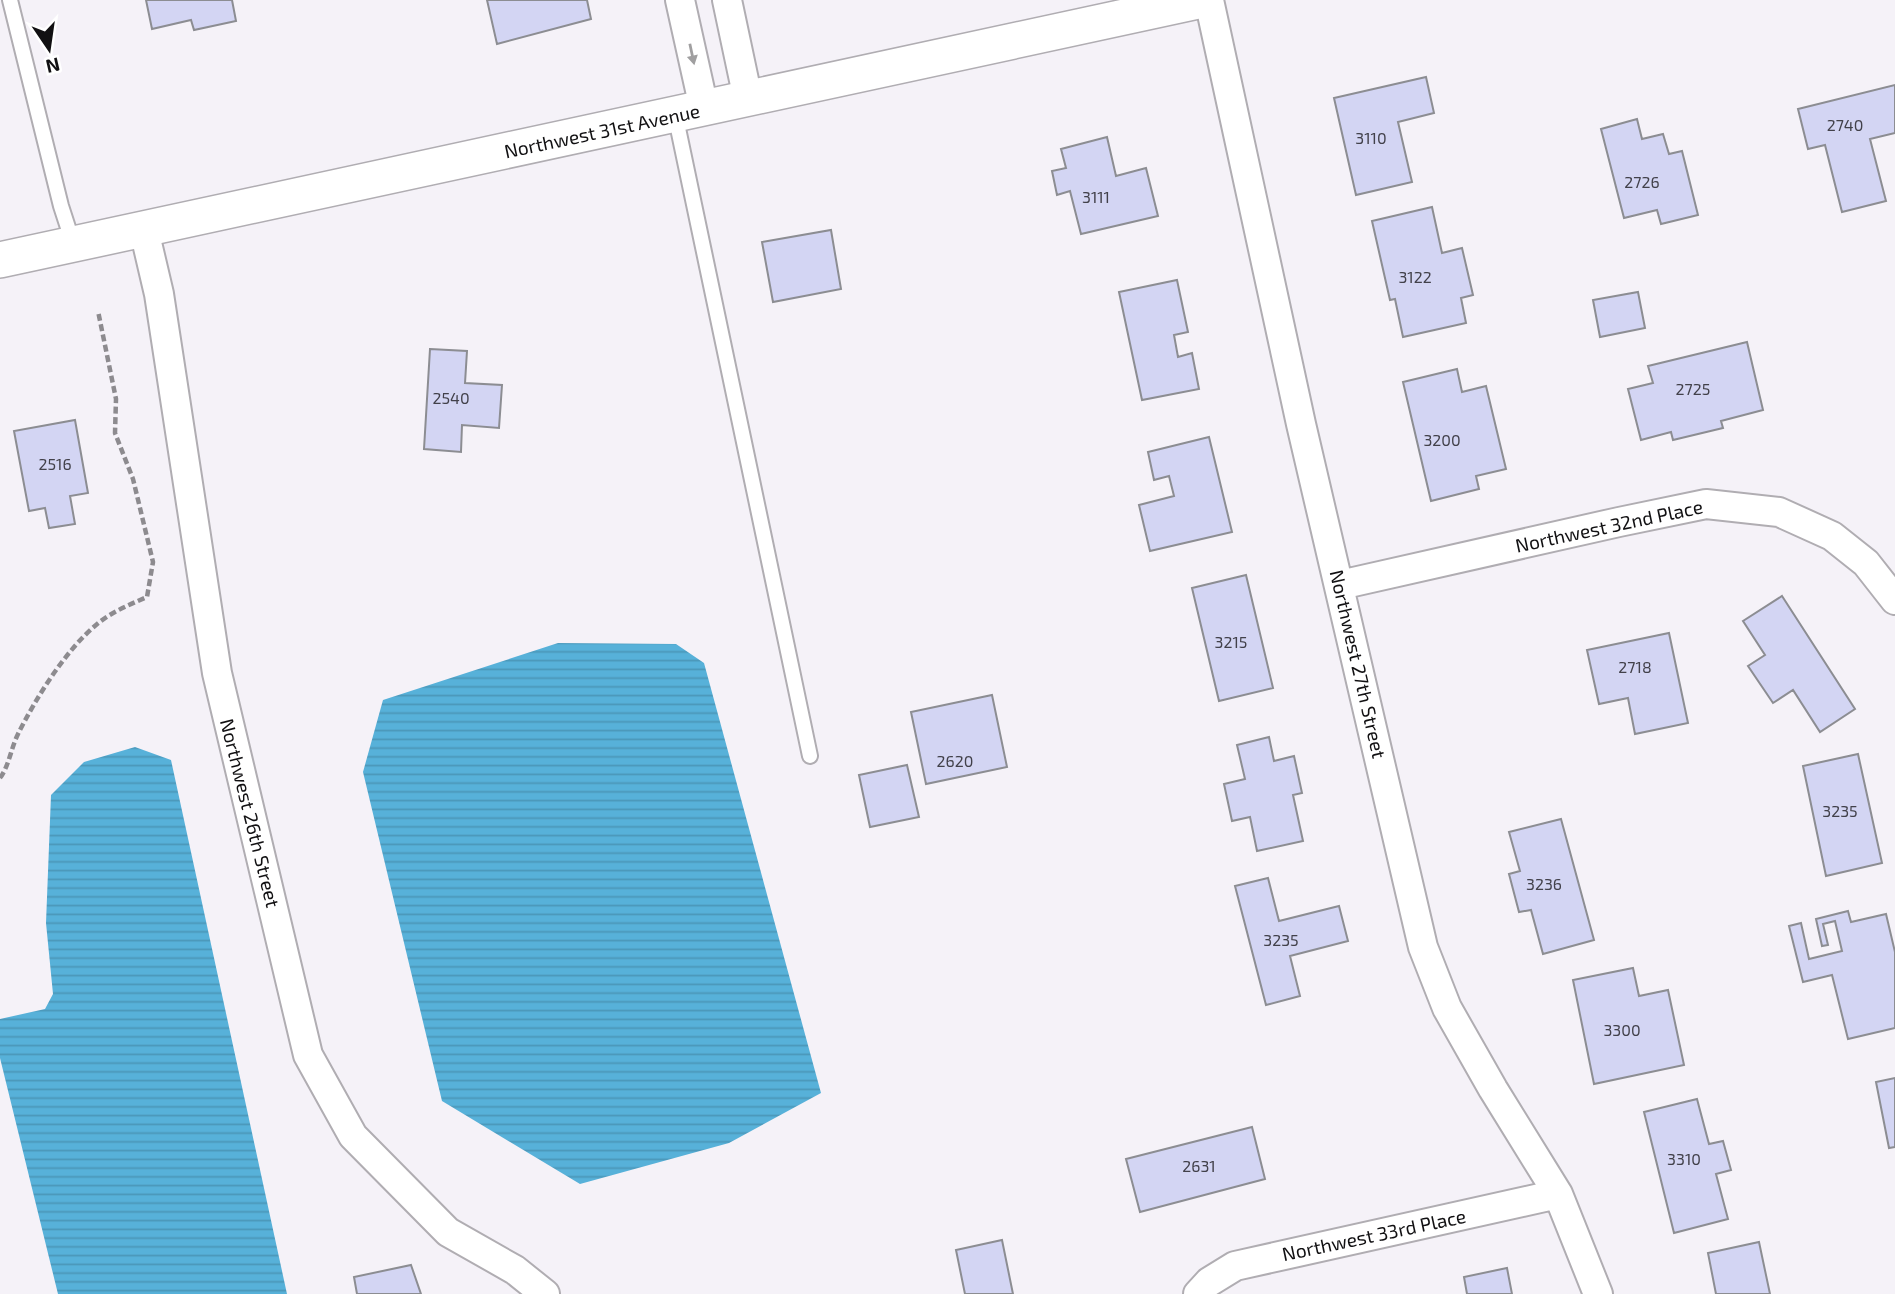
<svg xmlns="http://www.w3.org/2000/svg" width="1895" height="1294" viewBox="0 0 1895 1294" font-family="'Exo 2',sans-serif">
<defs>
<pattern id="water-rules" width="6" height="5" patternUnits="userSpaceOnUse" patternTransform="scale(1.75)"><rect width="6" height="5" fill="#57b1d9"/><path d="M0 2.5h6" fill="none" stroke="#4b97b9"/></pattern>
</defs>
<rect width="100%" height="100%" fill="#f5f2f8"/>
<path fill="url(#water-rules)" d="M558,643L676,644L704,663L821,1093L729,1143L580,1184L442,1101L363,772L383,700Z
M135,747L171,760L287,1294H58L0,1058V1019L45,1009L53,994L46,923L51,795L84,762Z"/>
<path fill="#d3d5f3" stroke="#8c8d92" stroke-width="2" d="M146,0H232L236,21L194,30L191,20L152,29Z
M487,0H587L591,19L497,44Z
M1426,77L1434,113L1398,122L1412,182L1356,195L1334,98Z
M1895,85V133L1870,139L1886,201L1842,212L1825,145L1808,149L1798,109Z
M1637,119L1642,139L1663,134L1669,154L1682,151L1698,215L1661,224L1657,210L1624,218L1601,129Z
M1107,137L1116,176L1146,168L1158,216L1081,234L1070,191L1057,195L1052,171L1066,168L1061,149Z
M1432,207L1442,253L1462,248L1473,295L1461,298L1466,323L1403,337L1395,299L1390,300L1372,221Z
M831,230L841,289L773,302L762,242Z
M1177,280L1188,332L1174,335L1178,357L1192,353L1199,389L1142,400L1119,292Z
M1638,292L1645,328L1600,337L1593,300Z
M1747,342L1763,410L1721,421L1723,428L1673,440L1671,432L1641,440L1628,389L1653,383L1648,366Z
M430,349L467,351L465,383L502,385L499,428L462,425L461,452L424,449Z
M1457,369L1462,392L1486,386L1506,469L1476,476L1479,489L1431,501L1403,382Z
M75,420L88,493L70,496L75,524L49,528L45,508L29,511L14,431Z
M1209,437L1232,532L1150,551L1139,505L1174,496L1169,476L1154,480L1148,452Z
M1246,575L1273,688L1219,701L1192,588Z
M1782,596L1855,709L1820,732L1793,690L1773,703L1748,666L1765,655L1743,621Z
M1669,633L1688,723L1635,734L1628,698L1599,704L1587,650Z
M992,695L1007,767L926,784L911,712Z
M1269,737L1274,761L1294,756L1302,793L1293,795L1303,841L1257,851L1250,817L1232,821L1224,784L1245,779L1237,745Z
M1858,754L1882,863L1826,876L1803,766Z
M907,765L919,817L870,827L859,775Z
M1561,819L1594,940L1543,954L1531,910L1519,912L1509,874L1520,871L1509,832Z
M1268,878L1279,921L1339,906L1348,941L1290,956L1300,996L1266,1005L1235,886Z
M1848,911L1851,922L1886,914L1895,952V1028L1848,1039L1832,975L1803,982L1789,926L1801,923L1809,959L1842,951L1835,921L1823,924L1828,945L1822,946L1816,919Z
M1633,968L1639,996L1668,990L1684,1065L1594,1084L1573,980Z
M1895,1078V1147L1889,1148L1876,1082Z
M1697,1099L1709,1144L1723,1141L1731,1170L1716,1174L1728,1219L1674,1233L1644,1112Z
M1252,1127L1265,1179L1140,1212L1126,1159Z
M1002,1240L1013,1294H965L956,1250Z
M1759,1242L1770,1294H1716L1708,1253Z
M411,1265L421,1294H357L354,1277Z
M1507,1268L1512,1294H1467L1464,1277Z"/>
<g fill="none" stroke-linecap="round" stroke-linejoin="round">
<defs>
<path id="service" d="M10,0L61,206L73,243
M675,114L810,756"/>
<path id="minor" d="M680,0L704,108
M727,0L748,99
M1209,0L1301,424L1423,947L1447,1008L1493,1089L1558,1194L1598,1294
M144,230L159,294L217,673L308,1055L353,1136L448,1232L515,1270L545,1294
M1340,585L1619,522L1706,504L1779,512L1832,536L1866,563L1895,600
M1198,1294L1209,1282L1235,1266L1558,1194"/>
<path id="tertiary" d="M0,260L1203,0"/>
</defs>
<use href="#service" stroke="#b0adb2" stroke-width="18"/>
<use href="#minor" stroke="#b0adb2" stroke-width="32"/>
<use href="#tertiary" stroke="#b0adb2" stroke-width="38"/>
<path stroke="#8d8b8f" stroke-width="4.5" stroke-dasharray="7 3.5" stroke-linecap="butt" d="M0,778C9,766 11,748 18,734C36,698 65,651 96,625C111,612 129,605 147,597L153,562L133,479L115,433L116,399L98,311"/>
<use href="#service" stroke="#fff" stroke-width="14"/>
<use href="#minor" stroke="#fff" stroke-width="28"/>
<use href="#tertiary" stroke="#fff" stroke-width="35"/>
</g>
<defs><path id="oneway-solid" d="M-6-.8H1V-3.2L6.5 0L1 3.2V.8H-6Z" transform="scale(1.75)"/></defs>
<use fill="#a09fa0" href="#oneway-solid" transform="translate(692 54) rotate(78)"/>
<g text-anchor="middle" stroke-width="6" stroke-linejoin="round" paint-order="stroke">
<g font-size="16" fill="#42414a">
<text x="1845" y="131">2740</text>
<text x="1371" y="144">3110</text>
<text x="1642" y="188">2726</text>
<text x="1096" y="203">3111</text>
<text x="1415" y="283">3122</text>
<text x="1693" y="395">2725</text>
<text x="451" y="404">2540</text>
<text x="1442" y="446">3200</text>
<text x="55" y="470">2516</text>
<text x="1231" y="648">3215</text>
<text x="1635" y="673">2718</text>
<text x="955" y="767">2620</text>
<text x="1840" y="817">3235</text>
<text x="1544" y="890">3236</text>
<text x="1281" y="946">3235</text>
<text x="1622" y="1036">3300</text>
<text x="1684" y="1165">3310</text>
<text x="1199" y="1172">2631</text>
</g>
<g font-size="19" fill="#111012" stroke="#fff">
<text transform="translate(602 131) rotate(-12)" y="7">Northwest 31st Avenue</text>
<text transform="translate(1609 526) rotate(-12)" y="7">Northwest 32nd Place</text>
<text transform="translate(1358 664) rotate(77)" y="7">Northwest 27th Street</text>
<text transform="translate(250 813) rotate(76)" y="7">Northwest 26th Street</text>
<text transform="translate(1374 1235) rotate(-12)" y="7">Northwest 33rd Place</text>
</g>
</g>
<g transform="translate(49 49) rotate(167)" stroke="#ffffff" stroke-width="5" paint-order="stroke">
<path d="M0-5L12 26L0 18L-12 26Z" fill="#111012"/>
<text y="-10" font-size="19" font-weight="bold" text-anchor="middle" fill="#111012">N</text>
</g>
</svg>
